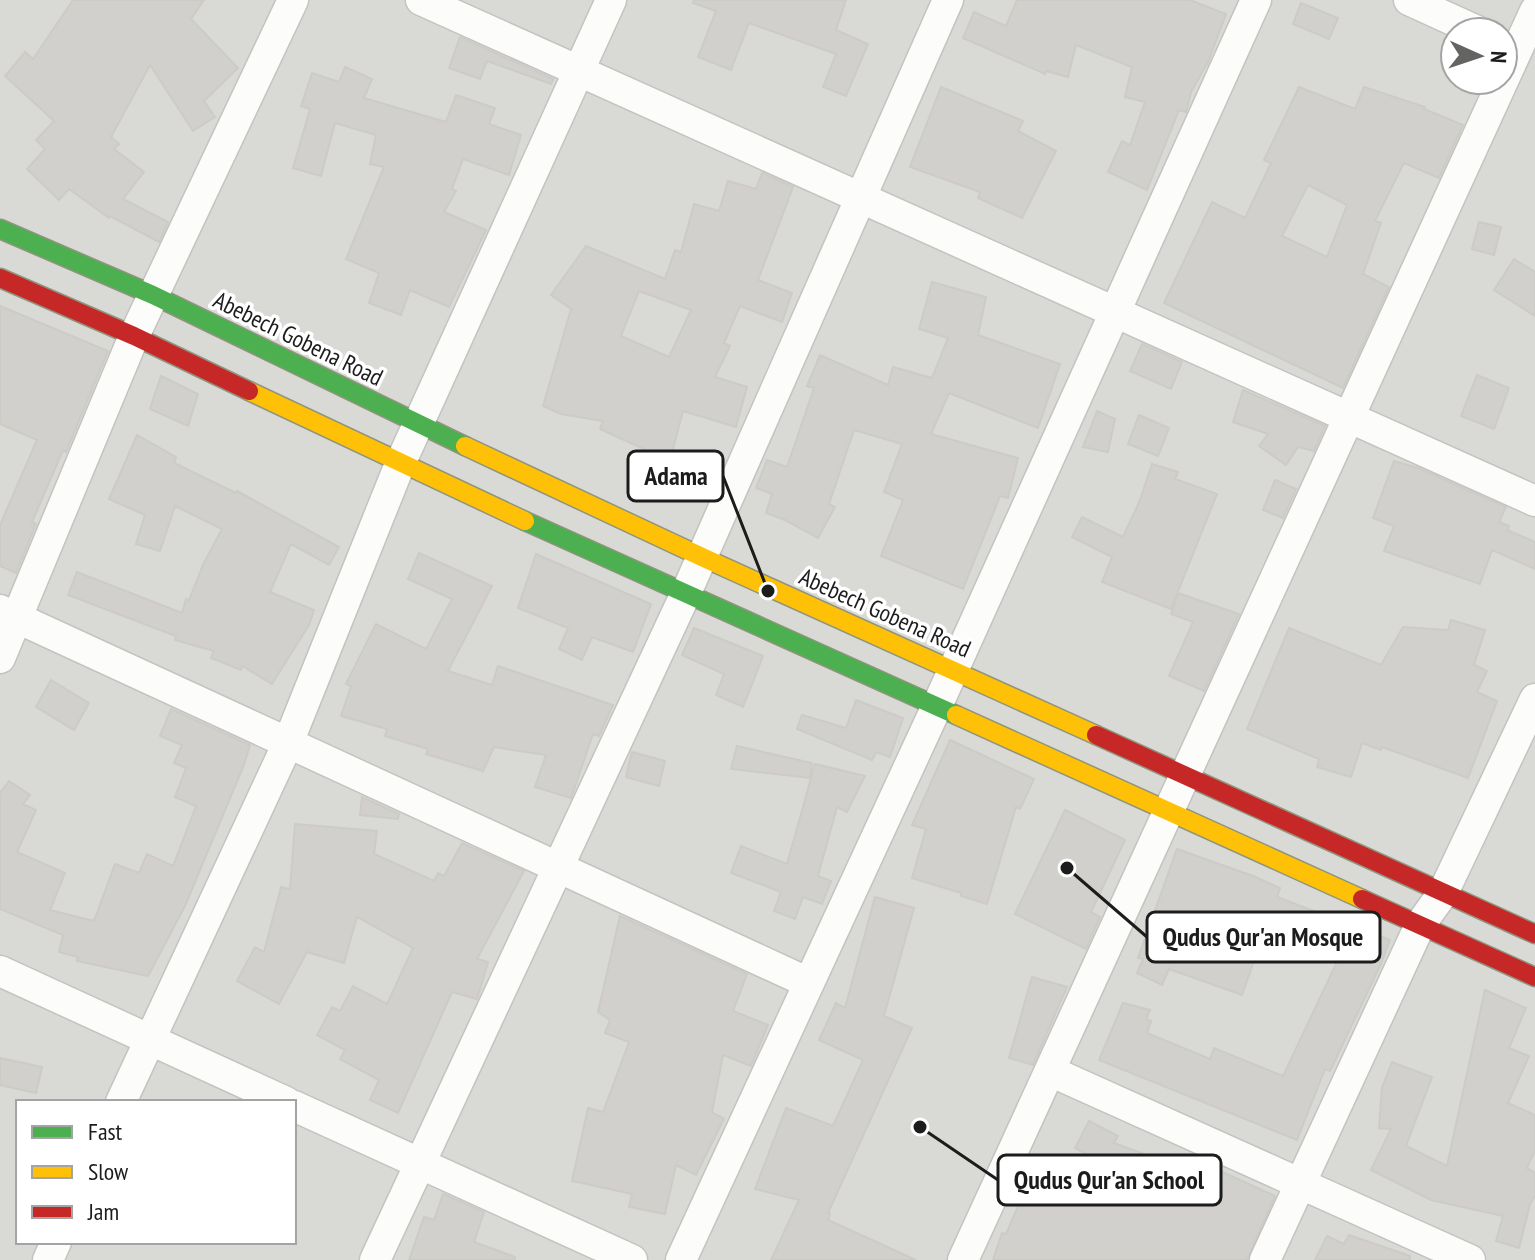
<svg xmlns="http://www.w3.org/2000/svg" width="1535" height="1260" viewBox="0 0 1535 1260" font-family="'PT Sans Narrow',sans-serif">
<rect width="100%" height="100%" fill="#eaeae5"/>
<path fill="#d9d9d6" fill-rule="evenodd" d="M0,0H1535V1260H0ZM1455,32H1503V80H1455ZM18,1102H294V1242H18Z"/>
<path fill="#d1d0cc" stroke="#cdcbc6" stroke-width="2" fill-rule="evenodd" d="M73,0H204L191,19L238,68L204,101L215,117L193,131L150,65L111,137L119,144L114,149L144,172L123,199L168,222L159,242L110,216L109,218L69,189L59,200L27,169L45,149L36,140L54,121L5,76L25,52L33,59Z
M694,0H846L836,30L868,44L846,96L823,87L836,54L749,23L731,70L698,57L716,11L693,3Z
M1017,0H1190L1226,14L1208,62L1191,92L1186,112L1179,110L1147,190L1108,172L1122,141L1130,145L1145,102L1125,97L1132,67L1076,45L1068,77L1046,71L1045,74L963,38L974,12L1006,26Z
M1301,3L1338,18L1329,39L1293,24Z
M460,37L553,79L551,84L487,61L480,79L449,68Z
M345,67L372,79L364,98L446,122L456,95L495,108L489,124L521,135L509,175L463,159L452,189L456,191L444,212L486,230L449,307L410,290L401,315L369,303L379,273L346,259L384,167L370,164L376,135L335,123L321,176L293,168L310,109L301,106L312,73L339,82Z
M941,87L1023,121L1018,131L1056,151L1022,218L978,198L980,192L910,167Z
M1299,87L1355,109L1364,87L1425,107L1424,109L1463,125L1439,178L1404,163L1375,221L1381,223L1363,274L1389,287L1343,388L1164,303L1212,202L1245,218L1271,163L1264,160ZM1308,185L1347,205L1327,257L1282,236Z
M762,173L793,187L758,280L792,293L782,322L740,306L724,343L730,346L715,377L747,387L736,427L683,411L670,460L643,452L644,449L600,429L603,421L561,414L543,406L571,309L551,295L586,246L665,279L675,250L681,252L694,204L719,211L728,181L756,189ZM639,291L691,310L669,357L621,336Z
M1479,222L1501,227L1494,255L1472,249Z
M1514,259L1535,272V316L1494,290Z
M932,282L986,297L978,335L1060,364L1038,428L949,393L931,434L1018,458L1008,498L1000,496L963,589L881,556L903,500L884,492L902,444L854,430L829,504L835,507L818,538L785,520L766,513L772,494L756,488L767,460L787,467L814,388L807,386L820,355L888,385L893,367L932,378L948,338L919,329Z
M0,306L108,351L66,452L63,450L32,522L36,524L16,573L0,566V525L37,440L0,424Z
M1142,344L1182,362L1171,389L1130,371Z
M1477,375L1509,388L1494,429L1461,416Z
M161,376L198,394L188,426L150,409Z
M1243,390L1325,426L1314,451L1298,447L1286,465L1259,446L1268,434L1233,422Z
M1097,411L1115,419L1108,452L1083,447Z
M1139,415L1169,428L1158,456L1128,444Z
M137,435L176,457L174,463L236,493L237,491L339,547L329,565L291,544L270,592L314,610L309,625L272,684L242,666L241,670L211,658L214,651L175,640L176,636L68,595L77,572L182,613L186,599L189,600L203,565L222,529L175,506L160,551L136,544L145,515L109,499Z
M1394,461L1418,468L1506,507L1499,522L1509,526L1507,530L1535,542V569L1492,550L1480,584L1384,551L1394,526L1373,518Z
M1152,464L1178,472L1175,479L1217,494L1171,609L1102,582L1112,557L1072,537L1082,517L1123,537L1140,500Z
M1275,480L1296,489L1283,518L1263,510Z
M419,553L492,586L448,671L492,685L498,666L613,705L599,736L593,734L571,798L535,787L546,755L494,747L483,771L426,754L428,749L385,736L387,729L341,716L351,686L346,684L376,624L426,649L452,599L408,579Z
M536,554L651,604L633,652L592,637L582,660L559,649L568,628L518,608Z
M1178,593L1239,614L1204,691L1169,676L1193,622L1171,614Z
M1451,620L1485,630L1474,665L1487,671L1477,692L1497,701L1468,778L1382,747L1381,750L1362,743L1351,777L1317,767L1319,759L1247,729L1289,628L1381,665L1403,627L1448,630Z
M694,628L763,656L743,707L716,695L724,674L682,655Z
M51,680L89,703L74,730L36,707Z
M856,700L903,718L890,757L876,752L872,760L797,729L802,715L846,728Z
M171,709L250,745L244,765L185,906L148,976L77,961L78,957L59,952L63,935L0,909V793L9,781L30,795L23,804L36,810L17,852L65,873L50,910L94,921L115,864L139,873L147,854L173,866L196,806L175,797L186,768L174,763L182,745L160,736Z
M950,740L1034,779L1020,809L1016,807L987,904L961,896V893L912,878L926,829L912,825Z
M737,746L812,763L810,778L731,769Z
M632,752L665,761L659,786L626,777Z
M815,764L865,776L847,812L837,807L818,876L831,881L822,904L803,897L795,919L774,911L781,892L731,873L741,846L787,864Z
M362,797L399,814L398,819L360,815Z
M1065,810L1125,840L1091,912L1100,917L1086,949L1015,914Z
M295,824L377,831L374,854L434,881L438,873L444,876L462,843L524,871L477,959L488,962L477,999L452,992L398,1113L370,1100L379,1080L340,1059L345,1050L317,1035L332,1007L340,1011L353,986L387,1004L413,948L357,917L344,963L307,952L279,1004L237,981L255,947L264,952L281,887L290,889Z
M1177,849L1253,876L1280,888L1277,897L1390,940L1380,966L1330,1071L1325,1069L1297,1140L1099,1060L1123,1003L1150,1010L1146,1019L1151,1021L1147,1033L1210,1059L1214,1048L1283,1076L1344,947L1269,919L1242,995L1169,969L1162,985L1137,973L1143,959L1138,958Z
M875,897L914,908L884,1016L912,1028L828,1213L830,1214L828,1220L916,1260H771L799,1200L755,1189L786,1108L833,1126L863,1060L819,1040L836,1003L845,1008Z
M620,916L747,974L733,1011L768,1025L751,1066L723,1055L712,1112L724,1119L696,1175L676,1165L665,1214L629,1207L632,1194L572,1181L588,1108L603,1112L629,1042L605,1033L610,1020L598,1012Z
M1032,977L1067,987L1033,1065L1009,1058Z
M1485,990L1526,1008L1509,1048L1529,1056L1508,1103L1535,1115V1150L1527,1168L1535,1173V1196L1530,1204L1519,1248L1496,1241L1503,1216L1431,1200L1371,1170L1391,1129L1379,1128L1382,1088L1392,1062L1432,1077L1406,1146L1447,1166Z
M0,1058L42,1067L36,1093L0,1085Z
M1089,1121L1118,1136L1114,1143L1163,1161L1154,1184L1196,1202L1207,1165L1275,1196L1247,1260H993L1002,1233L1006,1234L1030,1179L1094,1206L1110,1167L1075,1148Z
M443,1194L484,1212L474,1242L515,1257V1260H409L424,1217L434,1220Z
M1349,1235L1410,1256V1260H1315L1327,1236L1344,1244Z"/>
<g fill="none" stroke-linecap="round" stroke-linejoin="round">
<defs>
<path id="street" d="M421,0L1535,501
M1409,0L1479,32
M0,610L809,983
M0,658L134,336L293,0
M0,971L286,1102
M1050,1071L1470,1260
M121,1102L288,743L400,464L611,0
M294,1106L632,1260
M48,1260L56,1242
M375,1260L686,593L948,0
M681,1260L937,706L1256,0
M963,1260L1535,11
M1265,1260L1420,925L1443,893L1535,699"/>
<path id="fast" d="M0,229L153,295L465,446
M525,521L956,715"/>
<path id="slow" d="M249,391L525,521
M465,446L702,557L1096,735
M956,715L1362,899"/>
<path id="jam" d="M0,278L134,336L249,391
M1096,735L1535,934
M1362,899L1535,977"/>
</defs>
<use href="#street" stroke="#c3c3c1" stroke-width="33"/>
<use href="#fast" stroke="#8f947d" stroke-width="21"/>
<use href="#slow" stroke="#8f947d" stroke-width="21"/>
<use href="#jam" stroke="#8f947d" stroke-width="21"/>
<use href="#street" stroke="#fcfcfb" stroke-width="30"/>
<use href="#fast" stroke="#4caf50" stroke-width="18"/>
<use href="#slow" stroke="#ffc107" stroke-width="18"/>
<use href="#jam" stroke="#c62828" stroke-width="18"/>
</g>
<g text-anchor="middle" stroke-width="7" stroke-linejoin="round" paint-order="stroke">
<g font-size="24" fill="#1c1c1c" stroke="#fff">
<text transform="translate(298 339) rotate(26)" y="8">Abebech Gobena Road</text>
<text transform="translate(885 613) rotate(24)" y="8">Abebech Gobena Road</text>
</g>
</g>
<path fill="none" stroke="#1c1c1c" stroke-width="3" d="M768 591L723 476M1067 868L1147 937M920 1127L998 1180"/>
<g fill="#1c1c1c" stroke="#fff" stroke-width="3">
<circle cx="768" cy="591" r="8"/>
<circle cx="1067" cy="868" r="8"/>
<circle cx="920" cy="1127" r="8"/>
</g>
<g fill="#fff" stroke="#1c1c1c" stroke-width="3">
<rect x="628" y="451" width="95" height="50" rx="8"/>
<rect x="1147" y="912" width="233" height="50" rx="8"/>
<rect x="998" y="1155" width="223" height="50" rx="8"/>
</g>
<g font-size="26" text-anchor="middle" font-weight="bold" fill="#1c1c1c">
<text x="676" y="485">Adama</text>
<text x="1263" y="946">Qudus Qur'an Mosque</text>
<text x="1109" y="1189">Qudus Qur'an School</text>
</g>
<rect x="16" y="1100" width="280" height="144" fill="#ffffff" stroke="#a4a4a4" stroke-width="2"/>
<rect x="32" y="1126" width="40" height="12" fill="#4caf50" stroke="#a4a4a4" stroke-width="2"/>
<text x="88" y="1140" font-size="24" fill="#1c1c1c">Fast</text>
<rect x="32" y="1166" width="40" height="12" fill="#ffc107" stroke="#a4a4a4" stroke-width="2"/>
<text x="88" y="1180" font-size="24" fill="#1c1c1c">Slow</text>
<rect x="32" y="1206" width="40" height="12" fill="#c62828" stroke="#a4a4a4" stroke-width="2"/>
<text x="88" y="1220" font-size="24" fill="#1c1c1c">Jam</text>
<g transform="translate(1479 56) rotate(93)"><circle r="38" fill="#ffffff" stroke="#a4a4a4" stroke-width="2"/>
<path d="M0-6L14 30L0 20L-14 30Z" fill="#646462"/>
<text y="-12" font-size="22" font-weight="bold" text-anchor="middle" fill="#1c1c1c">N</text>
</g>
</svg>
